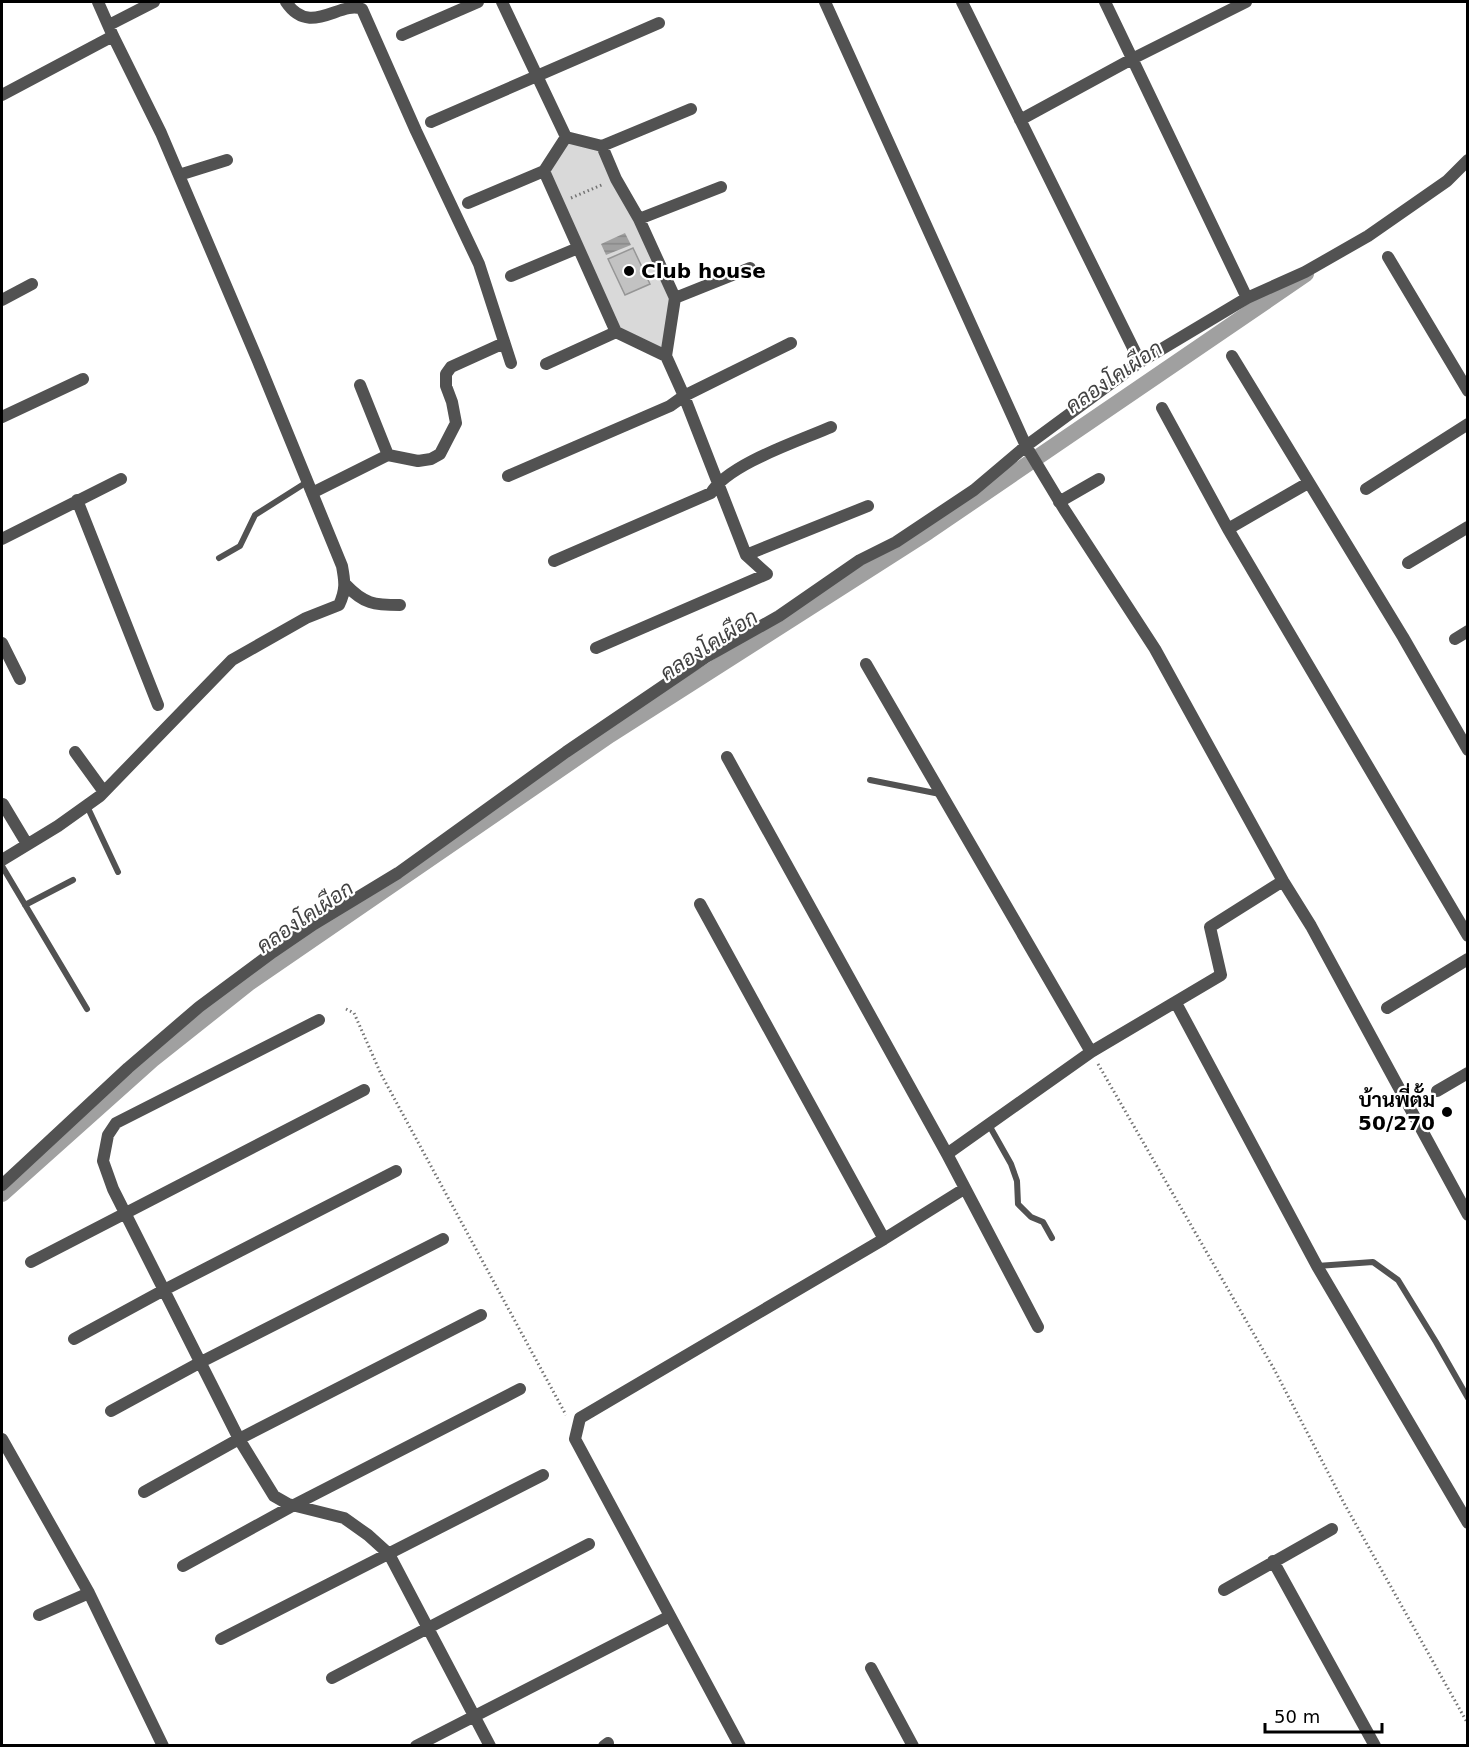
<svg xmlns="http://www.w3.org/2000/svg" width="1469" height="1747" viewBox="0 0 1469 1747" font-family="'DejaVu Sans',Sarabun,sans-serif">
<defs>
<pattern id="water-rules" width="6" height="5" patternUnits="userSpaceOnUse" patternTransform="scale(1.5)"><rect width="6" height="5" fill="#a0a0a0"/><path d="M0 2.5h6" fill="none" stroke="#888"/></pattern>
</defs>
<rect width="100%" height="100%" fill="#fff"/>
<path fill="#d9d9d9" d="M566,137L602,146L675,298L666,356L616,332L544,171Z"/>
<path fill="url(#water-rules)" d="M625,233L631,245L606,255L601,244Z"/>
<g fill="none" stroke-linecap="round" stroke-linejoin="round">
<path stroke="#a0a0a0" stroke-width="16" d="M2,1194L152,1060L249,983L610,735L928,532L1306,274"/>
</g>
<path fill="#c2c2c2" stroke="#969696" stroke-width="1.5" d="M633,248L650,284L625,295L608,259Z"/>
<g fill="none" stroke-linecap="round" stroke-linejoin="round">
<path stroke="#747474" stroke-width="3" stroke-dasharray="1.5 3" stroke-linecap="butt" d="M571,198L604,184
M346,1009L354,1013L381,1074L566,1415
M1098,1064L1274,1369L1345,1505L1468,1724"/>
<path stroke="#525252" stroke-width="6" d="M219,558L240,546L255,515L307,482
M870,780L940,794
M87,806L118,872
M2,866L87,1009
M25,905L73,880
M989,1125L1011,1164L1017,1181L1018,1204L1031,1217L1043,1222L1052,1238
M1317,1266L1373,1262L1398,1280L1436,1342L1468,1398"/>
<path stroke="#525252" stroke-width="12" d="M286,2C310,38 340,0 362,9L416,131L479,264L511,363
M502,2L566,137
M825,2L1026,446L1064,509L1155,649L1283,881L1311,926L1468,1215
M962,2L1140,362
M1105,2L1247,298
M109,25L154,2
M402,35L478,2
M2,95L113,36
M1020,120L1132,59L1246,2
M431,122L659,23
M566,137L602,146L616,179L639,219L675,298L666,356L684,396L746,555L767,574L596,648
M566,137L544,171L616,332L666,356
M602,146L691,109
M179,175L227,160
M468,203L544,171
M639,219L721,187
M1388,257L1468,391
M511,276L578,248
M675,298L750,268
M2,300L32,284
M1232,356L1403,637L1468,750
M546,364L616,332
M360,385L388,455
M1162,408L1228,529L1468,936
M2,417L83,379
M508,476L670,406L684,396L791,343
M1366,489L1468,424
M312,493L388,455L418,461L431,459L440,454L456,423L452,402L446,386V374L451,367L504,343
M77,500L158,705
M1059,502L1099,479
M1228,529L1308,483
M2,539L121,479
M746,555L868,506
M554,561L711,493C728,464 799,441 831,427
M1408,563L1468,527
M346,585C364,604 374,605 400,605
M1455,639L1468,631
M2,643L20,679
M866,664L1091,1052
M75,752L104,792
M727,757L947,1154L1038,1327
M3,804L27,844
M2,860L58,826L100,796L232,660L306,618L339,605C346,590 345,582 342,566L258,361L161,133L113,36L98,2
M700,904L884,1239
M1176,1003L1317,1266L1468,1523
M1387,1008L1468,959
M319,1020L116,1123L108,1135L103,1161L113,1189L239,1439L274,1496L288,1504L344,1518L368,1535L389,1554L490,1746
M1437,1091L1468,1073
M947,1154L1091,1052L1221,975L1210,927L1283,881
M2,1185L128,1068L199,1007L273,952L314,924L398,873L566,752L706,657L779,616L860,560L896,542L974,490L1026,446L1140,362L1247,298L1305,272L1368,236L1447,181L1468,160
M31,1262L364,1090
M74,1339L164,1290L396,1171
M111,1411L201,1362L443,1239
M2,1439L89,1593L163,1746
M144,1492L239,1439L481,1315
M1273,1561L1375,1746
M183,1566L294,1505L520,1389
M1224,1590L1332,1529
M39,1615L89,1593
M221,1639L543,1475
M871,1668L913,1746
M332,1678L589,1544
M416,1746L670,1616
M604,1746L608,1743
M740,1746L575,1439L580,1418L884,1239L964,1189"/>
</g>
<g fill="#000" stroke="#fff" stroke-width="2">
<circle cx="629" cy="271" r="6"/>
<circle cx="1447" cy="1112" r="6"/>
</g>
<g text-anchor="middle" stroke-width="4.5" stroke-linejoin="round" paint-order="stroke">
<g font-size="20" font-weight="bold" fill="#000" stroke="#fff" text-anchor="start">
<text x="641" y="278">Club house</text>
<text x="1435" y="1107" text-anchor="end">บ้านพี่ตั้ม<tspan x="1435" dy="23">50/270</tspan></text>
</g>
<g font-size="21" font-style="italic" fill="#414141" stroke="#fff">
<text transform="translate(1114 377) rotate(-34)" y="7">คลองโคเผือก</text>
<text transform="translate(709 645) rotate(-33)" y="7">คลองโคเผือก</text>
<text transform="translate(305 917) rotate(-34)" y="7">คลองโคเผือก</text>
</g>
</g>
<rect width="1469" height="1747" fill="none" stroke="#000000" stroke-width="6"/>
<path d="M1265 1723v9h117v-9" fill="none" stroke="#000000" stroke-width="3"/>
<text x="1274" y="1723" font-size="18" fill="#000000" stroke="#ffffff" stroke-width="4.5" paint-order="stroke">50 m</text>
</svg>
